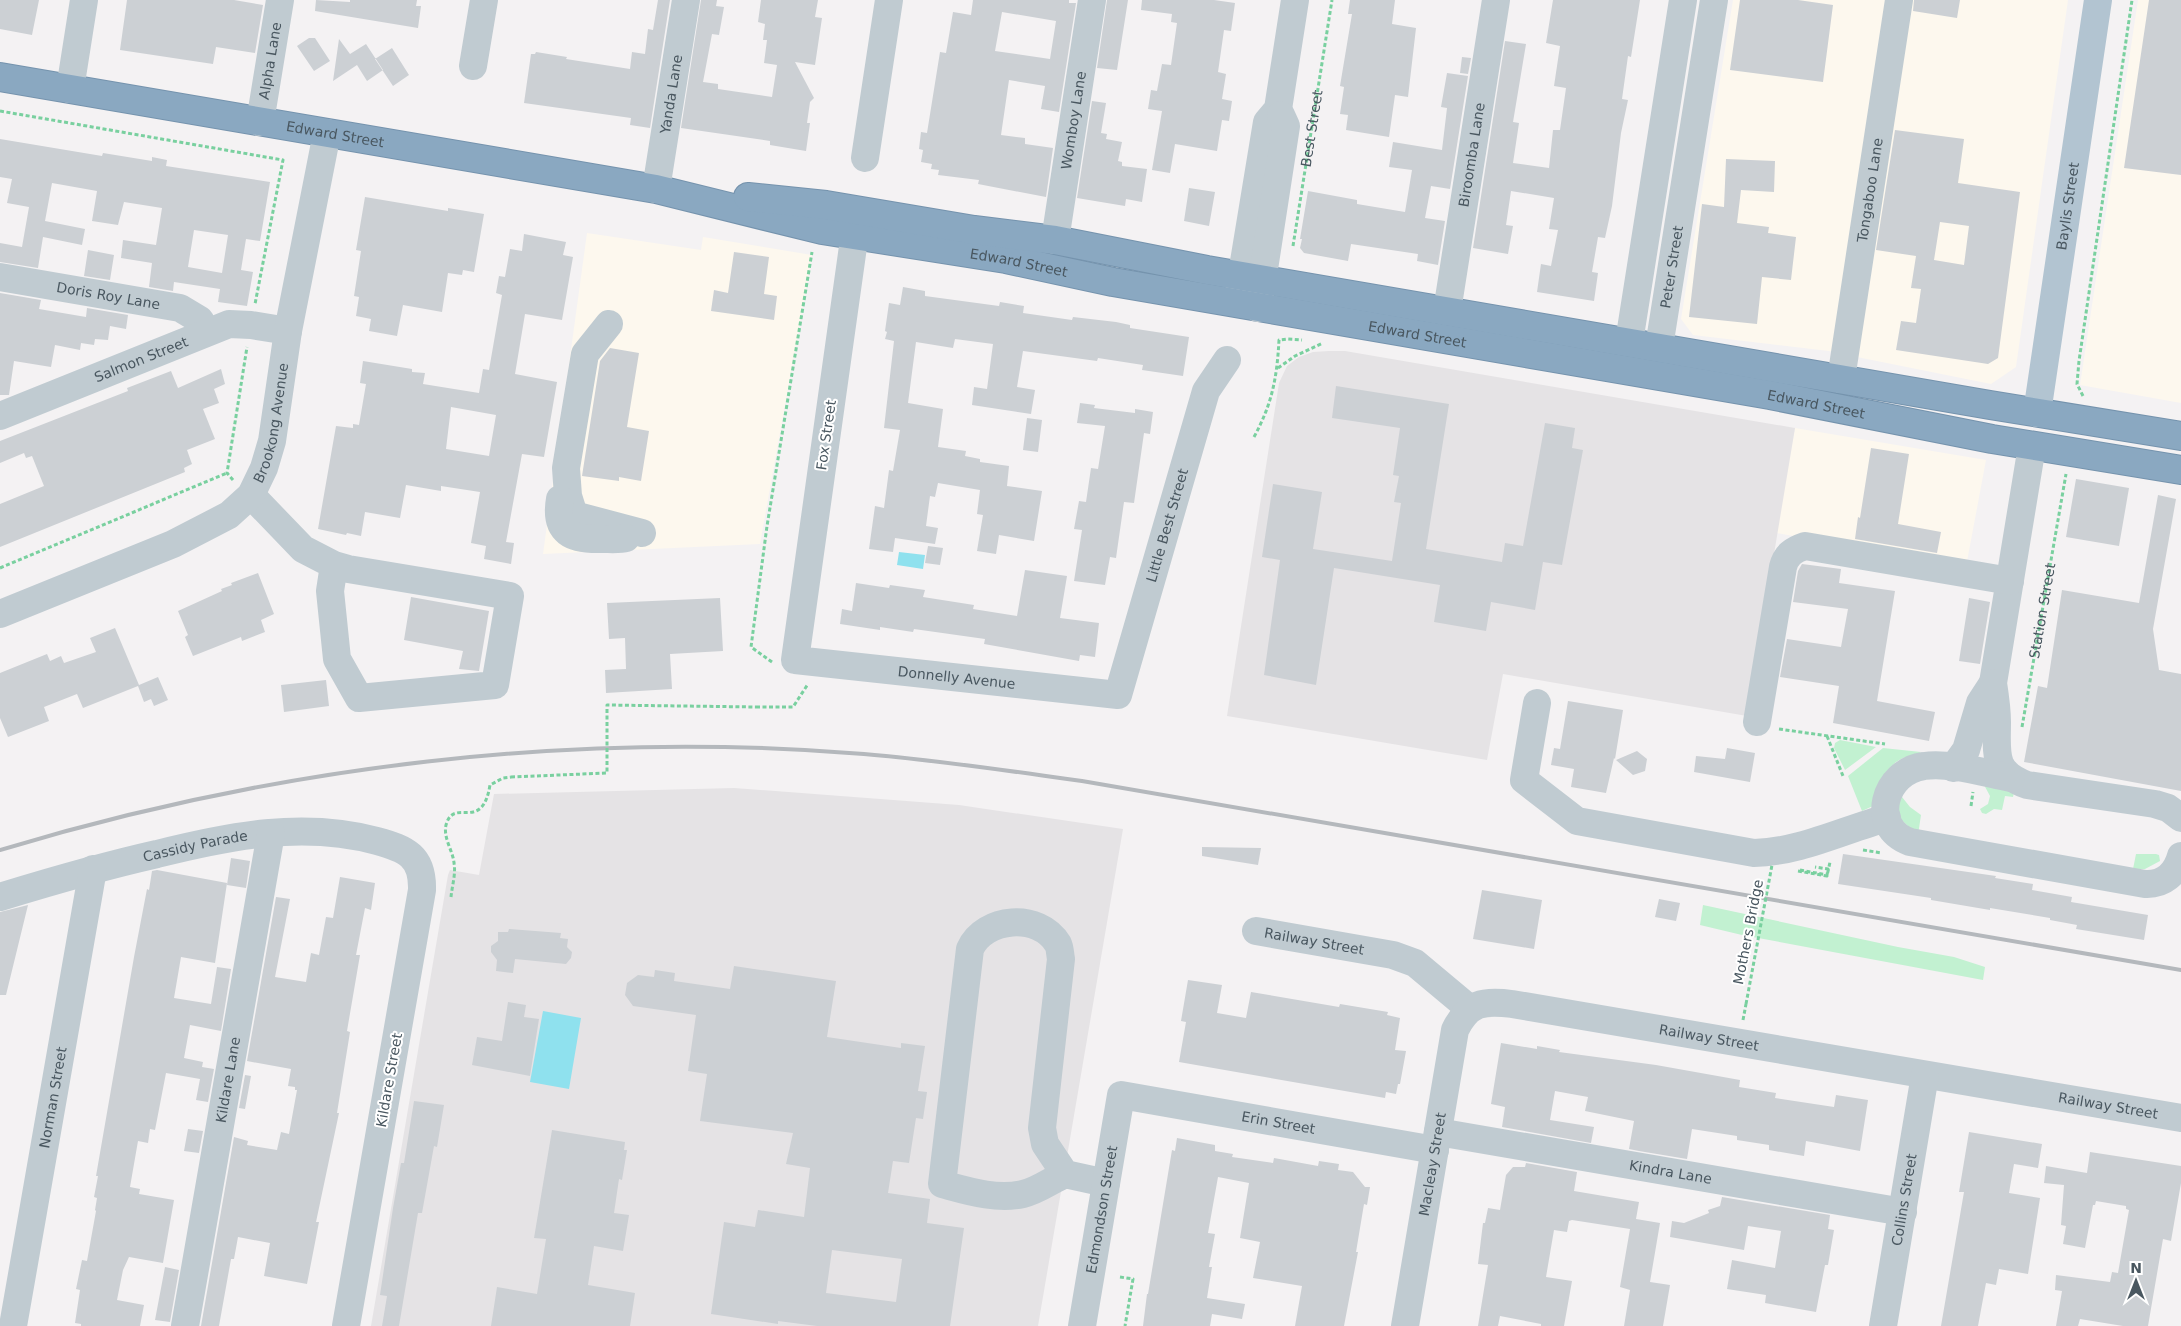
<svg xmlns="http://www.w3.org/2000/svg" width="2181" height="1326" viewBox="0 0 2181 1326" font-family="'DejaVu Sans',sans-serif">
<rect width="100%" height="100%" fill="#f4f2f3"/>
<path fill="#fdf8ee" d="M1733,0H1892L1837,352L1693,335L1681,319Z
M1907,0H2068L2016,367L1991,384L1852,356Z
M2138,0H2181V403L2080,385Z
M587,233L701,250L703,237L812,255L760,544L543,554Z
M1795,428L1986,460L1966,567L1776,533Z"/>
<path fill="#e5e3e5" d="M1329,351H1345L1795,428L1747,716L1503,674L1487,760L1227,716L1279,383L1287,366L1299,357L1313,352Z
M734,788L959,805L1123,829L1038,1326H371L448,875L450,870L479,875L494,794Z"/>
<path fill="#c2f1d1" d="M1840,740L1876,747L1845,770L1834,748L1835,743Z
M1883,748L1921,752C1917,755 1909,756 1903,758C1883,768 1878,786 1873,806L1862,811L1848,776Z
M1983,783L2014,792L2013,797L2005,796L2002,810L1994,809L1986,814L1982,813L1980,809L1988,804L1990,796Z
M1899,796L1902,797L1910,807L1921,815L1918,835L1898,817Z
M2136,854H2156L2159,855L2160,861L2145,869H2133Z
M1703,905L1898,947L1954,957L1985,967L1983,980L1742,935L1700,925Z"/>
<path fill="#8fe1ee" d="M899,552L925,555L923,569L897,565Z
M543,1011L581,1018L569,1089L530,1082Z"/>
<path fill="#ccd0d4" fill-rule="evenodd" d="M0,0H39L32,35L0,29Z
M127,0H234L263,5L255,53L216,47L213,64L120,50Z
M316,0L350,2V0H417L416,6H421L418,28L315,11Z
M658,0H670L650,128L630,125L631,118L524,103L531,54H535L536,52L567,57L566,59L630,69L632,52L645,54L648,29L653,30Z
M701,0H717L716,6L724,7L719,35L712,34L703,82L718,84V89L772,97L777,65L764,63L767,40H763L765,24L758,22L761,0H818L815,17L822,18L815,65L795,62L814,98L810,102L807,123H810L806,151L770,145V141L681,128Z
M973,0H1069V3H1076L1059,112L1041,109L1045,86L1009,80L1001,135L1025,138V144L1053,148L1046,197L978,184L979,180L938,175L939,170L931,169L932,164L921,162L923,150L919,149L921,132L927,133L940,52L946,53L953,12L971,15ZM1002,12L1056,21L1050,59L995,51Z
M1107,0H1128L1117,70L1097,68Z
M1142,0H1214L1235,3L1231,31L1224,30L1218,72L1226,74L1222,99L1232,101L1229,121L1222,120L1217,151L1175,144L1170,173L1152,170L1162,111L1148,109L1151,90L1157,91L1162,64L1171,65L1177,23L1171,22L1172,14L1141,10Z
M1350,0H1395L1392,24L1416,28L1408,97L1395,95L1389,137L1346,130L1348,115L1340,114L1344,87L1340,86L1352,14H1348Z
M1553,0H1640L1631,57L1628,56L1622,99L1628,100L1621,133L1612,206L1605,238L1598,237L1592,272L1598,273L1594,301L1537,292L1541,264L1551,266L1558,230L1549,229L1554,198L1511,191L1506,225L1513,226L1508,254L1473,248L1505,41L1526,44L1513,122L1519,123L1513,163L1549,168L1553,130H1560L1566,88L1554,86L1560,46L1546,43Z
M1740,0H1798L1833,5L1823,82L1730,70Z
M1914,0H1960L1957,18L1913,11Z
M2149,0H2181V175L2124,168Z
M309,38H315L330,61L314,71L297,46Z
M339,39L350,54L366,44L383,70L367,81L357,65L333,81Z
M392,48L409,75L393,86L375,59Z
M1462,57L1471,58L1468,74L1460,73Z
M1447,73L1468,76L1450,189L1431,186L1425,218L1445,221L1438,265L1417,261L1418,254L1351,244L1348,261L1304,253L1300,248L1302,239H1300L1308,191L1357,200V204L1405,212L1412,170L1389,167L1393,142L1442,150L1447,108L1441,107Z
M1092,101L1106,103L1101,133L1107,134L1106,139L1122,142L1118,161L1122,162V166L1147,169L1142,202L1126,199L1125,206L1077,198Z
M1895,130L1964,139L1958,183L2020,192L1998,358L1988,364L1896,350L1901,321L1916,323L1921,289L1911,288L1916,256L1876,250ZM1940,222L1969,226L1964,265L1934,260Z
M0,139L102,156L103,153L152,161V157L167,160L166,166L270,182L260,241L246,239L241,270L253,272L247,306L218,302L220,289L174,282L173,291L149,287L152,263L121,258L123,240L156,245L162,208L124,202L118,225L92,221L97,191L52,183L45,221L85,229L82,245L43,237L38,268L0,262V243L22,247L29,207L7,203L12,179L0,177ZM194,230L228,235L222,273L188,267Z
M1726,159L1775,161L1774,192L1741,190L1737,223L1769,227L1768,233L1796,237L1791,280L1762,277L1757,324L1689,317L1702,204L1724,207Z
M1189,188L1215,192L1209,226L1184,221Z
M365,197L448,211V208L484,214L474,272L463,270L462,275L448,273L442,312L403,305L397,336L369,331L371,319L356,316L359,297L354,296L361,251L356,250Z
M524,234L566,242L563,255L573,257L562,320L525,314L515,374L557,382L544,457L522,454L506,542L514,543L511,564L484,559L486,546L471,543L480,492L441,486V491L406,485L400,518L365,512L361,536L347,533L346,535L318,529L336,426L353,428V424L359,425L366,384L360,383L363,361L412,369V372L425,373L423,384L479,393L483,369L489,370L502,295L496,293L499,276L505,277L510,249L522,251ZM451,407L496,415L489,456L446,449Z
M88,250L114,255L110,280L84,276Z
M734,252L769,257L764,294L777,296L774,320L711,311L714,290L728,293Z
M903,287L925,291V296L999,306L1000,302L1024,306L1023,313L1072,320L1073,317L1116,322L1130,325V328L1189,337L1183,376L1142,370L1143,365L1098,358L1097,361L1023,351L1017,387L1035,390L1031,414L972,405L974,387L987,389L993,344L955,339L953,348L916,342L908,403L943,409L938,447L966,451L965,456L980,459V462L1009,466L1007,486L1042,491L1034,541L999,535L996,554L977,551L983,515L977,514L980,490L938,483L935,497L930,496L926,526L938,528L935,544L895,538L893,552L869,549L875,506L884,508L889,470L893,471L900,430L884,428L894,341L885,339L887,332L885,331L889,303L900,305Z
M0,293L41,300L39,309L86,317L87,308L128,315L126,329L110,326L108,340L95,339L94,345L81,343L80,350L55,345L51,367L14,361L9,395H0Z
M610,348L639,353L627,427L649,431L641,481L619,477V481L582,476L600,361Z
M221,369L225,384L214,389L219,403L203,409L215,439L187,450L192,464L184,468L185,472L0,547V504L44,486L32,456L26,458L24,453L0,463V441L128,391L127,388L171,371L178,388Z
M1336,386L1449,404L1426,549L1502,562L1505,543L1523,546L1545,423L1575,428L1572,448L1583,450L1562,565L1543,562L1535,610L1491,602L1486,631L1434,622L1440,585L1334,568L1316,685L1264,675L1280,560L1262,557L1273,484L1322,492L1313,549L1392,561L1401,503L1394,502L1399,476L1393,475L1400,428L1332,418Z
M1080,403L1095,405L1094,408L1135,413V409L1153,412L1150,434L1144,433L1134,503L1124,502L1116,558L1110,557L1105,585L1074,581L1082,530L1074,529L1079,501L1086,502L1091,468L1098,469L1105,426L1077,423Z
M1027,418L1042,420L1038,452L1023,450Z
M1871,448L1909,454L1898,524L1941,532L1937,553L1855,539L1858,517L1860,518Z
M2076,479L2129,488L2119,546L2066,537Z
M2158,495L2176,499L2153,629L2159,670L2181,674V791L2024,762L2038,686L2047,688L2062,590L2139,603Z
M928,546L943,548L940,565L925,563Z
M1802,564L1841,569L1839,583L1895,591L1877,701L1935,712L1929,741L1833,723L1839,686L1780,677L1787,639L1841,647L1848,609L1793,602L1798,571Z
M1025,570L1067,576L1060,618L1099,623L1095,657L1080,655L1079,661L984,644L985,639L914,629L913,632L880,627V630L840,624L842,609L852,611L856,583L889,588L890,585L925,590L923,597L974,605L973,609L1017,616Z
M258,573L274,614L261,620L265,632L242,641L241,637L193,656L185,637L188,635L178,611L222,591L221,589L232,585L231,583Z
M411,597L489,611L479,671L459,669L463,651L404,640Z
M720,598L723,651L670,654L672,689L606,693L605,670L626,669L625,638L609,639L607,603Z
M1969,598L1990,602L1980,664L1959,661Z
M115,628L139,685L158,677L168,700L154,706L151,699L144,702L138,686L83,708L77,694L44,707L49,721L8,737L0,718V673L47,654L50,661L61,656L64,663L96,652L90,638Z
M326,680L329,706L284,712L281,685Z
M1568,701L1623,710L1615,759L1614,758L1606,793L1571,787L1574,769L1551,765L1554,748L1560,749Z
M1727,748L1755,753L1750,782L1694,772L1696,756L1725,759Z
M1637,751L1647,759L1645,771L1633,775L1616,760Z
M1202,847L1261,848L1258,865L1202,856Z
M1843,854L1996,876L1995,878L2033,884L2032,890L2072,897L2071,902L2148,915L2144,940L2076,929L2077,925L2050,920V918L1990,908V910L1931,900V898L1838,884Z
M231,858L250,861L246,888L227,885Z
M157,870L227,883L215,963L181,957L174,998L211,1004L217,967L231,969L221,1031L190,1025L184,1058L203,1062L202,1067L214,1069L208,1102L196,1100L200,1079L166,1073L155,1130L150,1129L148,1143L138,1141L130,1187L140,1189L139,1194L174,1200L163,1263L129,1257L123,1270L117,1300L144,1305L140,1326H81V1324L75,1323L80,1290L76,1289L82,1260L87,1261L96,1211L95,1210L97,1198L94,1197L98,1176H96L134,957L147,889L149,890L152,871Z
M340,877L375,883L371,910L365,908L356,955H360L347,1031L350,1032L337,1113H339L316,1222H319L307,1284L264,1276L270,1243L238,1237L234,1259H231L219,1326H201L234,1137L248,1141L247,1145L277,1150L281,1132L289,1134L297,1090H295V1087L288,1086L291,1069L247,1061L276,897L290,899L275,977L306,982L311,953L319,955L326,917L333,918Z
M1482,890L1542,900L1534,949L1473,939Z
M1659,899L1680,903L1676,921L1655,917Z
M28,905L6,995H0V912Z
M509,929L561,933L560,938L568,939L567,947L572,952L571,958L566,964L515,959L513,973L496,971L497,960L491,952V946L498,941V932H508Z
M734,966L836,981L827,1037L901,1048V1043L925,1046L918,1091L927,1092L923,1119L916,1118L909,1163L893,1161L888,1193L930,1199L927,1223L964,1228L950,1326H817L778,1321V1324L711,1314L724,1222L755,1227L758,1210L804,1217L810,1168L786,1164L793,1133L700,1121L707,1074L688,1071L696,1015L633,1006L625,995L627,983L638,975L654,977L655,970L675,973L674,981L730,989ZM832,1250L902,1259L896,1302L826,1293Z
M1188,980L1222,985L1217,1013L1246,1018L1251,992L1339,1007L1340,1004L1388,1012L1387,1015L1400,1018L1395,1050L1406,1051L1400,1084H1398L1396,1094L1386,1092L1385,1098L1179,1062L1186,1022L1181,1021Z
M508,1002L526,1005L524,1017L539,1019L530,1076L472,1065L477,1037L502,1041Z
M1501,1043L1537,1049V1046L1560,1050L1559,1052L1656,1065L1740,1080L1739,1087L1776,1093L1775,1098L1834,1107L1836,1095L1868,1100L1860,1151L1806,1141L1804,1156L1769,1150V1145L1737,1140V1136L1692,1129L1687,1159L1639,1151L1629,1149L1634,1121L1585,1111L1588,1097L1555,1091L1550,1120L1594,1127L1591,1143L1502,1127L1505,1107L1491,1104Z
M245,1075L251,1076L245,1109L239,1108Z
M414,1101L444,1105L437,1147L434,1146L422,1213H418L399,1326H382L387,1296L380,1295L393,1208L401,1163H404Z
M188,1129L203,1131L199,1153L184,1151Z
M552,1130L625,1142L624,1150H627L622,1180L619,1179L614,1213L629,1215L623,1251L594,1246L588,1285L635,1293L630,1326H491L497,1287L537,1294L546,1239L534,1238Z
M1969,1132L2042,1144L2038,1168L2014,1164L2009,1193L2040,1198L2028,1274L1999,1269L1996,1285L1986,1283L1978,1326H1941L1964,1192H1959Z
M1177,1138L1215,1145V1151L1233,1154L1232,1157L1273,1163L1274,1158L1318,1166L1319,1161L1339,1164L1338,1170L1353,1172L1365,1187H1370L1367,1205L1364,1204L1356,1252H1358L1344,1326H1295L1302,1286L1253,1278L1260,1242L1240,1238L1249,1183L1218,1177L1208,1233L1215,1234L1209,1267H1212L1207,1298L1245,1304L1242,1319L1212,1314L1210,1326H1143L1147,1294H1148L1172,1150L1175,1151Z
M2090,1152L2181,1166V1183L2171,1241L2163,1239L2148,1326H2123L2080,1319L2078,1326H2056L2062,1291L2055,1290L2056,1275L2110,1282L2112,1272L2118,1273L2129,1210L2126,1209V1206L2096,1201L2095,1205H2093L2085,1248L2063,1244L2066,1226L2061,1225L2064,1185L2044,1183L2046,1166L2087,1173Z
M1526,1163L1577,1172L1574,1191L1639,1202L1636,1219L1660,1223L1650,1282L1670,1285L1663,1326H1624L1630,1290L1620,1287L1630,1229L1572,1220L1569,1221L1567,1232L1554,1230L1546,1277L1572,1281L1564,1326H1541V1324L1500,1316L1498,1326H1478L1488,1265L1478,1264L1483,1223H1485L1488,1208L1500,1210L1506,1175L1513,1167H1525Z
M1722,1197L1830,1215L1828,1229L1834,1230L1828,1265H1825L1816,1312L1765,1303L1766,1295L1727,1289L1732,1260L1775,1268L1781,1231L1748,1226L1744,1250L1670,1237L1672,1221L1684,1223L1709,1213L1708,1210L1720,1206Z
M165,1267L179,1270L170,1322L155,1320Z"/>
<g fill="none" stroke-linecap="round" stroke-linejoin="round">
<defs>
<g id="highway">
<path id="s22" d="M0,77L656,189L822,230L1006,259L1113,282L1770,395L1992,439L2181,470"/>
<path d="M748,197L826,205L974,230L1055,240L1207,270L1990,405L2181,436"/>
</g>
</defs>
<use href="#highway" stroke="#7593ad" stroke-width="30"/>
<g stroke="#79d09f" stroke-width="3" stroke-dasharray="4 2.5" stroke-linecap="butt">
<path d="M0,111L283,160L255,304"/>
<path id="s1" d="M1293,246L1332,0"/>
<path d="M1278,368L1295,356L1323,343"/>
<path d="M2083,396L2077,384L2079,361L2132,0"/>
<path d="M1254,437C1272,404 1277,378 1279,340L1288,339L1302,340"/>
<path d="M233,480L227,473L247,347"/>
<path d="M0,568L227,473"/>
<path d="M772,662L751,647L767,526L812,252"/>
<path d="M756,707H793L808,684"/>
<path id="s2" d="M2022,727L2066,474"/>
<path d="M1779,729L1885,744"/>
<path d="M1827,736L1843,776"/>
<path d="M1971,806L1973,792"/>
<path d="M1863,850L1882,853"/>
<path d="M1800,870L1827,875L1828,869L1815,867"/>
<path d="M1798,871L1827,876L1830,862"/>
<path d="M451,897C452,886 456,874 454,863C453,851 443,838 446,825C454,796 482,834 490,785L503,778L511,777"/>
<path d="M1743,1020L1746,1004"/>
<path d="M1120,1277L1133,1279L1125,1326"/>
</g>
<g stroke="#c0cbd1" stroke-width="28">
<path d="M473,66L484,0"/>
<path d="M70,89L84,0"/>
<path id="s3" d="M260,122L280,0"/>
<path d="M865,158L889,0"/>
<path id="s4" d="M656,189L686,0"/>
<path id="s5" d="M858,211L795,660L1118,695L1206,391L1227,360"/>
<path id="s6" d="M1055,240L1092,0"/>
<path id="s7" d="M0,277L180,308L200,320L206,332"/>
<path d="M1238,298L1267,122L1278,109L1295,0"/>
<path d="M1258,308L1286,126L1281,115"/>
<path id="s8" d="M1447,311L1496,0"/>
<path d="M609,324L585,354L566,468L568,496L574,515L642,533"/>
<path d="M1629,342L1683,0"/>
<path id="s9" d="M1659,347L1714,0"/>
<path id="s10" d="M1841,379L1899,0"/>
<path id="s11" d="M0,416L229,324L251,325L288,331"/>
<path d="M2032,446L1993,683C1995,696 1997,709 1997,722C1997,754 1992,772 2027,785L2155,804L2168,808L2181,818"/>
<path d="M251,495L303,549L334,565L348,569L510,596L495,685L359,698L337,659L330,591L334,565"/>
<path d="M560,499C554,533 572,540 602,539C610,539 619,540 626,538"/>
<path id="s12" d="M0,614L173,544L229,515L251,495L264,468L272,441L288,331L327,133"/>
<path d="M1537,703L1524,780L1577,821L1754,853C1800,852 1843,830 1887,818"/>
<path d="M1757,722L1783,567C1786,555 1793,550 1805,546L2010,581"/>
<path d="M1953,768L1966,750L1980,703L1993,683"/>
<path d="M2011,778C1985,773 1949,762 1924,766C1884,771 1868,827 1910,842L2145,884C2163,885 2176,874 2181,856"/>
<path id="s13" d="M0,897C52,881 104,866 157,854C229,836 303,821 377,841C406,849 423,856 422,890L346,1326"/>
<path id="s14" d="M1256,931L1393,955L1415,963L1470,1009"/>
<path id="s15" d="M1438,1132L1903,1212"/>
<path d="M1065,1174C1052,1180 1037,1191 1023,1194C996,1200 968,1191 942,1184L970,949C984,917 1039,912 1058,944C1060,948 1060,954 1061,959L1042,1128L1045,1144L1065,1174L1106,1183"/>
<path id="s16" d="M13,1326L93,869"/>
<path id="s17" d="M185,1326L271,833"/>
<path id="s18" d="M1082,1326L1121,1095L1435,1150"/>
<path id="s19" d="M1405,1326L1455,1030C1468,1003 1483,1000 1512,1004L2181,1118"/>
<path id="s20" d="M1883,1326L1925,1075"/>
</g>
<path stroke="#b2c4d1" stroke-width="28" id="s21" d="M2037,413L2098,0"/>
<use href="#highway" stroke="#8aa8c1" stroke-width="28"/>
<path stroke="#b4b8bc" stroke-width="4" d="M0,850C279,766 573,730 864,754C937,760 1009,771 1082,781L2181,970"/>
<path stroke="#79d09f" stroke-width="3" stroke-dasharray="4 2.5" stroke-linecap="butt" d="M511,777L607,773V705L756,707
M1746,1004L1772,865"/>
</g>
<g text-anchor="middle" stroke-width="4" stroke-linejoin="round" paint-order="stroke">
<g font-size="14" fill="#495760" stroke="#fff">
<text dy="5" stroke="none"><textPath href="#s3" startOffset="62">Alpha Lane</textPath></text>
<text dy="5" stroke="none"><textPath href="#s4" startOffset="96">Yanda Lane</textPath></text>
<text dy="5" stroke="none"><textPath href="#s6" startOffset="121">Womboy Lane</textPath></text>
<text dy="5" stroke="none"><textPath href="#s1" startOffset="119">Best Street</textPath></text>
<text dy="5" stroke="none"><textPath href="#s22" startOffset="340">Edward Street</textPath></text>
<text dy="5" stroke="none"><textPath href="#s8" startOffset="158">Biroomba Lane</textPath></text>
<text dy="5" stroke="none"><textPath href="#s10" startOffset="191">Tongaboo Lane</textPath></text>
<text dy="5" stroke="none"><textPath href="#s21" startOffset="209">Baylis Street</textPath></text>
<text dy="5" stroke="none"><textPath href="#s22" startOffset="1036">Edward Street</textPath></text>
<text dy="5" stroke="none"><textPath href="#s9" startOffset="81">Peter Street</textPath></text>
<text dy="5" stroke="none"><textPath href="#s7" startOffset="110">Doris Roy Lane</textPath></text>
<text dy="5" stroke="none"><textPath href="#s22" startOffset="1441">Edward Street</textPath></text>
<text dy="5" stroke="none"><textPath href="#s11" startOffset="152">Salmon Street</textPath></text>
<text dy="5" stroke="none"><textPath href="#s22" startOffset="1846">Edward Street</textPath></text>
<text dy="5" stroke="none"><textPath href="#s12" startOffset="355">Brookong Avenue</textPath></text>
<text transform="translate(826 435) rotate(-82)" y="5">Fox Street</text>
<text dy="5" stroke="none"><textPath href="#s5" startOffset="955">Little Best Street</textPath></text>
<text dy="5" stroke="none"><textPath href="#s2" startOffset="118">Station Street</textPath></text>
<text dy="5" stroke="none"><textPath href="#s5" startOffset="616">Donnelly Avenue</textPath></text>
<text dy="5" stroke="none"><textPath href="#s13" startOffset="202">Cassidy Parade</textPath></text>
<text transform="translate(1748 932) rotate(-79)" y="5">Mothers Bridge</text>
<text dy="5" stroke="none"><textPath href="#s14" startOffset="59">Railway Street</textPath></text>
<text dy="5" stroke="none"><textPath href="#s19" startOffset="569">Railway Street</textPath></text>
<text dy="5" stroke="none"><textPath href="#s17" startOffset="250">Kildare Lane</textPath></text>
<text transform="translate(389 1080) rotate(-80)" y="5">Kildare Street</text>
<text dy="5" stroke="none"><textPath href="#s16" startOffset="232">Norman Street</textPath></text>
<text dy="5" stroke="none"><textPath href="#s19" startOffset="974">Railway Street</textPath></text>
<text dy="5" stroke="none"><textPath href="#s18" startOffset="394">Erin Street</textPath></text>
<text dy="5" stroke="none"><textPath href="#s19" startOffset="164">Macleay Street</textPath></text>
<text dy="5" stroke="none"><textPath href="#s15" startOffset="236">Kindra Lane</textPath></text>
<text dy="5" stroke="none"><textPath href="#s20" startOffset="128">Collins Street</textPath></text>
<text dy="5" stroke="none"><textPath href="#s18" startOffset="118">Edmondson Street</textPath></text>
</g>
</g>
<g transform="translate(2136 1281)" stroke="#ffffff" stroke-width="4" paint-order="stroke">
<path d="M0-4L9 19L0 12L-9 19Z" fill="#495760"/>
<text y="-8" font-size="14" font-weight="bold" text-anchor="middle" fill="#495760">N</text>
</g>
</svg>
